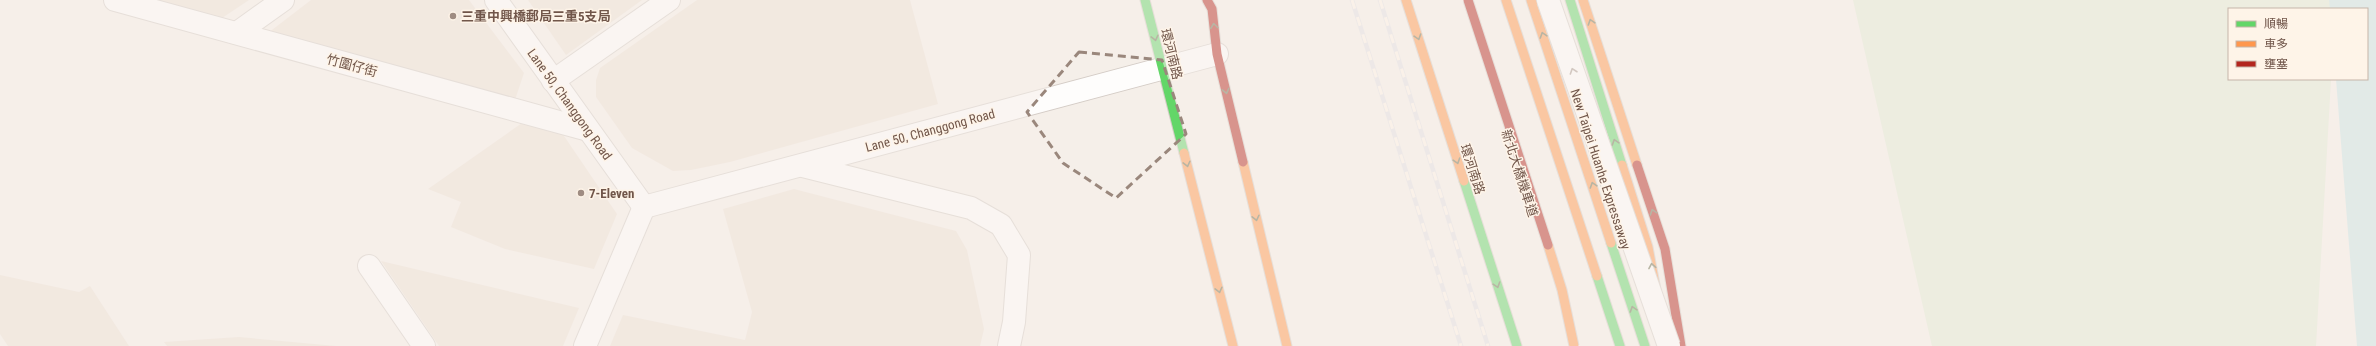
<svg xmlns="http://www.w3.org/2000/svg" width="2376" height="346" viewBox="0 0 2376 346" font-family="'Roboto Condensed','Noto Sans TC',sans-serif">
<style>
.residential{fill:#eee2d6}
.green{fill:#e2ebd4}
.water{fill:#cae4e5}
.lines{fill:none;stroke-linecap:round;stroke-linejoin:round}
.street-casing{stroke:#d4ccc6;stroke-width:24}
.fast-casing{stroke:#d4ccc5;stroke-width:11}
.slow-casing{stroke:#d4ccc5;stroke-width:11}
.jam-casing{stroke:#d4ccc5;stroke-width:11}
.street{stroke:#fefdfc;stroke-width:22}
.fast{stroke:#63d668;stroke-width:9}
.slow{stroke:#ff974d;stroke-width:9}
.jam{stroke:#b3261e;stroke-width:9}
.rail-casing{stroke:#e3e1e4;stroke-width:4.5}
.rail{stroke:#fef4e8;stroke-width:3;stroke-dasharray:9;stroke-linecap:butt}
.street-bridge-casing{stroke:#d4ccc6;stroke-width:24;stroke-linecap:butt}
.slow-bridge-casing{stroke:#d4cbc5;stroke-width:11;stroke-linecap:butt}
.jam-bridge-casing{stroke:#d4cbc5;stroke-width:11;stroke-linecap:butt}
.street-bridge{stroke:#fefdfc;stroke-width:22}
.slow-bridge{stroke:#ff974d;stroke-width:9}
.jam-bridge{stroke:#b3261e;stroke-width:9}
.oneway{stroke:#6e7050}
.oneway2{stroke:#a99991}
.marked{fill:none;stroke:#9a877c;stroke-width:3;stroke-dasharray:8 5;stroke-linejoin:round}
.poi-dot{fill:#9f8c82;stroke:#fef4e8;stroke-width:1.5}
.labels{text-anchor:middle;stroke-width:3;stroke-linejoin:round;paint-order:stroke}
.poi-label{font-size:13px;font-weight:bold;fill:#71564a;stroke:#fef4e8;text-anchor:start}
.street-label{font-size:13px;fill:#71564a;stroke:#fef4e8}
</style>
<rect width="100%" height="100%" fill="#f5efe9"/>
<!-- residential -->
<g class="residential">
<polygon points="155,0 249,0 222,18"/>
<polygon points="311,0 469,0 524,73 515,100 268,33"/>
<polygon points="528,0 642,0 566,55"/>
<polygon points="697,0 910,0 938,104 730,162 691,170 673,171 632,148 596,97 596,80 600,68"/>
<polygon points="522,123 562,133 617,214 594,269 505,249 451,227 461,202 428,189"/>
<polygon points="794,189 956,231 967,250 984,329 980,346 610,346 623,315 745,340 752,312 723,209"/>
<polygon points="381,261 579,308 563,346 439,346"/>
<polygon points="0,275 79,292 90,286 129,346 8,346 0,334"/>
<polygon points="239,337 336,346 167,346 164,342"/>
</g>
<!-- green -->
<polygon class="green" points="1853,0 2336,0 2335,9 2229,9 2229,79 2331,79 2316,346 1932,346"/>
<!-- water -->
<polygon class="water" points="2329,0 2376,0 2376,346 2357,346 2336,79 2367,79 2367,9 2330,9"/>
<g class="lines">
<defs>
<g id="street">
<polyline points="115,0 588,130"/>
<polyline points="496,0 644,207"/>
<polyline points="237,33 283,0"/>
<polyline points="553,81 669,0"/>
<polyline points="803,166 971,208 1001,225 1019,255 1014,322 1009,346"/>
<polyline points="644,207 1217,54"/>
<polyline points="369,266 424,346"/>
<polyline points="585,346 644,207"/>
</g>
<g id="fast">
<polyline points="1145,0 1184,153"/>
<polyline points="1570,0 1622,165"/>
<polyline points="1464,181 1517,346"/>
<polyline points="1611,243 1645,346"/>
<polyline points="1597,276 1620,346"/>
</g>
<g id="slow">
<polyline points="1406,0 1464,181"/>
<polyline points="1506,0 1597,276"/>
<polyline points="1531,0 1611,243"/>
<polyline points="1583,0 1637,165"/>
<polyline points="1184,153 1233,346"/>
<polyline points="1243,162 1287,346"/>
<polyline points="1622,165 1648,247 1656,290"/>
</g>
<g id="jam">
<polyline points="1207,0 1212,9 1217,54 1243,162"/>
<polyline points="1637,165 1665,249 1681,346"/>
</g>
</defs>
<!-- street casing -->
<use href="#street" class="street-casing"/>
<!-- fast casing -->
<use href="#fast" class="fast-casing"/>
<!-- slow casing -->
<use href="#slow" class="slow-casing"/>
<!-- jam casing -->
<use href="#jam" class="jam-casing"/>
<!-- street -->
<use href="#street" class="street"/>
<!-- fast -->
<use href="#fast" class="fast"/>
<!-- slow -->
<use href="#slow" class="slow"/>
<!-- jam -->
<use href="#jam" class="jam"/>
<defs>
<g id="rail">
<polyline points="1352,0 1461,346"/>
<polyline points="1380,0 1488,346"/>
</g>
</defs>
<!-- rail casing -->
<use href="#rail" class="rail-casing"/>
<!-- rail -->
<use href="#rail" class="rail"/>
<defs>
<polyline id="street-bridge" points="1548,0 1669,346"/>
<polyline id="slow-bridge" points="1548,245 1562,290 1574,346"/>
<polyline id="jam-bridge" points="1468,0 1548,245"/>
</defs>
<!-- street-bridge casing -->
<use href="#street-bridge" class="street-bridge-casing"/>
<!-- slow-bridge casing -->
<use href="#slow-bridge" class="slow-bridge-casing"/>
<!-- jam-bridge casing -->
<use href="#jam-bridge" class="jam-bridge-casing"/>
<!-- street-bridge -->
<use href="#street-bridge" class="street-bridge"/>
<!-- slow-bridge -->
<use href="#slow-bridge" class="slow-bridge"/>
<!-- jam-bridge -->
<use href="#jam-bridge" class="jam-bridge"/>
</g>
<!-- one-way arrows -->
<defs><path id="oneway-chevron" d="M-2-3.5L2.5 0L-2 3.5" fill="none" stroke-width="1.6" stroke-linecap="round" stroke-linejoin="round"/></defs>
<g class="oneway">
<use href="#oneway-chevron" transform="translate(1591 22) rotate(-108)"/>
<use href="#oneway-chevron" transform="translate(1214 26) rotate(-97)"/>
<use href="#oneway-chevron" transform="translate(1543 35) rotate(-108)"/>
<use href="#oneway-chevron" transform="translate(1418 37) rotate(72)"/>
<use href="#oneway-chevron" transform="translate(1155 38) rotate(76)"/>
<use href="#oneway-chevron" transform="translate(1226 91) rotate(77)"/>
<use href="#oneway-chevron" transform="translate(1615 142) rotate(-108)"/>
<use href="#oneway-chevron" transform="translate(1457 161) rotate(72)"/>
<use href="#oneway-chevron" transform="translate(1187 164) rotate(76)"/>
<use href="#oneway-chevron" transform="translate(1593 185) rotate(-108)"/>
<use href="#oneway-chevron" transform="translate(1653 212) rotate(-108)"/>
<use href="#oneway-chevron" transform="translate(1256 218) rotate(77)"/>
<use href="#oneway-chevron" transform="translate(1652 266) rotate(-100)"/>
<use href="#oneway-chevron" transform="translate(1497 285) rotate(72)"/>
<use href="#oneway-chevron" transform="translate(1219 290) rotate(76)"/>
<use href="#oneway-chevron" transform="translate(1633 309) rotate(-108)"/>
</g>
<use class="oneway2" href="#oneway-chevron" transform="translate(1573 71) rotate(-109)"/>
<!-- marked area -->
<path d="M0 0H2376V346H0ZM1079,52l83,8 24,74 -70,64 -53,-35 -36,-51z" fill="#f5efe9" fill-opacity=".55" fill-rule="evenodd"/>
<path class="marked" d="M1079,52l83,8 24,74 -70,64 -53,-35 -36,-51z"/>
<!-- markers -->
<g class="poi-dot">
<circle cx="453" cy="16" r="4"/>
<circle cx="581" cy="193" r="4"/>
</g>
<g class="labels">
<!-- poi labels -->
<g class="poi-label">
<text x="461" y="21">三重中興橋郵局三重5支局</text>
<text x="589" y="198">7-Eleven</text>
</g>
<!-- street labels -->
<g class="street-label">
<text transform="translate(1172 54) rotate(76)" y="5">環河南路</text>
<text transform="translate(352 65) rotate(15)" y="5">竹圍仔街</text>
<text transform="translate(570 104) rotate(54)" y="5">Lane 50, Changgong Road</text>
<text transform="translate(930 130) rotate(-15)" y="5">Lane 50, Changgong Road</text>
<text transform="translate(1473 169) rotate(72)" y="5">環河南路</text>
<text transform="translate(1601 169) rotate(72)" y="5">New Taipei Huanhe Expressaway</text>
<text transform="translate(1520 173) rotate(72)" y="5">新北大橋機車道</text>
</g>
</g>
<!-- legend -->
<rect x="2228" y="8" width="140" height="72" fill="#fef4e8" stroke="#c6b5a9"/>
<rect x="2236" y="21" width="20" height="6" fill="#63d668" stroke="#c6b5a9"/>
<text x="2264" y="28" font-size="12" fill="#71564a">順暢</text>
<rect x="2236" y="41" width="20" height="6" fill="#ff974d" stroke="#c6b5a9"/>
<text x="2264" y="48" font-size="12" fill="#71564a">車多</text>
<rect x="2236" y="61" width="20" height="6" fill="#b3261e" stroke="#c6b5a9"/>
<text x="2264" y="68" font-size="12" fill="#71564a">壅塞</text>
</svg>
